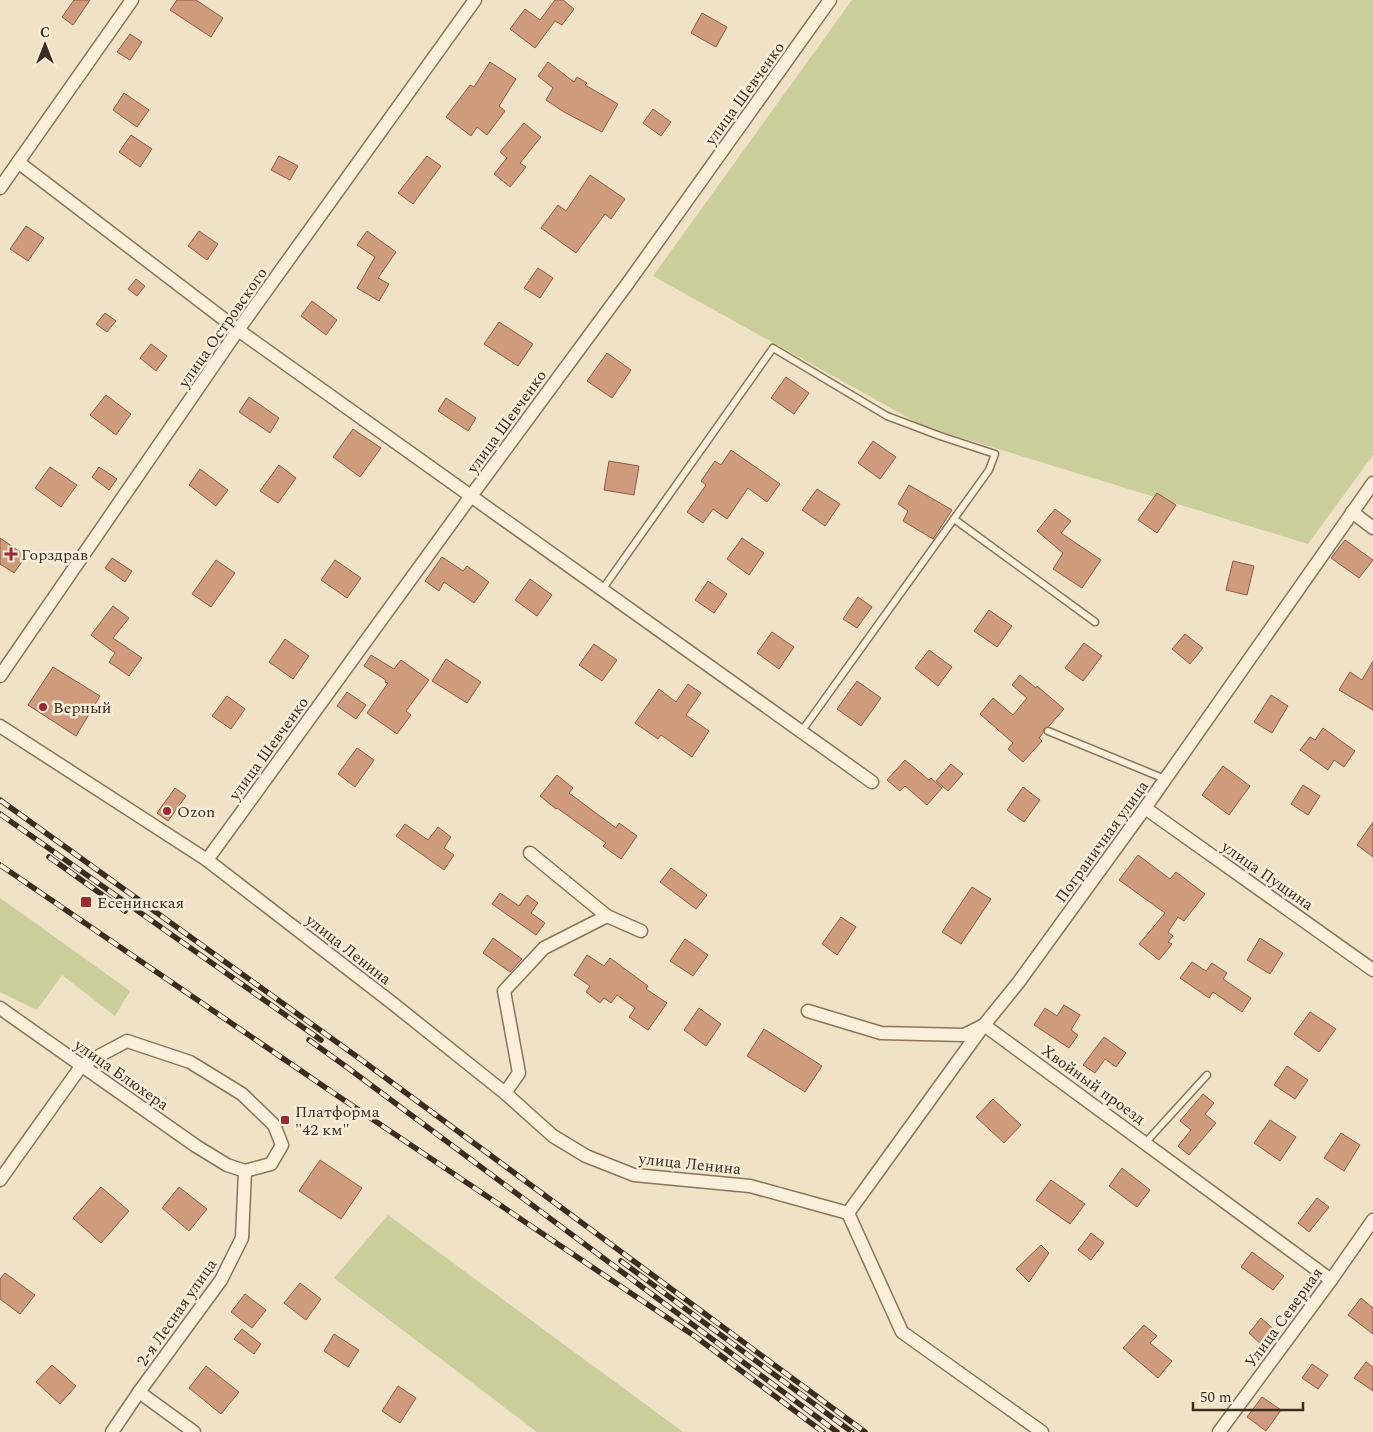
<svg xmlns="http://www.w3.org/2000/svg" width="1373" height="1432" viewBox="0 0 1373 1432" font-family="Spectral,serif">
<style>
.green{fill:#c9ce9a}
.building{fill:#ce9b7d;stroke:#8b5c41}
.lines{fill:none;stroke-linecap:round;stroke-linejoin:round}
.lane-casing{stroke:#8b735c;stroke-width:9}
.street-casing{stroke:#8b735c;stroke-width:15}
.lane{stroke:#f9efdb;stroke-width:6}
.street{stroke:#f9efdb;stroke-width:12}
.rail-casing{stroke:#3b2c20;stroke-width:5.5}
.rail{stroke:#f6ecd7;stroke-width:4;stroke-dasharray:11;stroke-linecap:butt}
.poi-dot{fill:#9b2b30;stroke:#f6ecd7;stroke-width:2}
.labels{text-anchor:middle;stroke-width:5;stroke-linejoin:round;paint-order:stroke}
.street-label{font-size:16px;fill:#3b2c20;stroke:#f6ecd7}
.poi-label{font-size:16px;fill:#3b2c20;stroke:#f6ecd7;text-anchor:start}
</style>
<rect width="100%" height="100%" fill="#efe2c7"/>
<!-- green -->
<g class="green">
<polygon points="852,0 1373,0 1373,455 1308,544 923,426 653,276"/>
<polygon points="0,898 130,991 115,1016 62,975 37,1010 0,992"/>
<polygon points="388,1215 683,1432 537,1432 334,1278"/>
</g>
<!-- building -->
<g class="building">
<polygon points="74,0 90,0 73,25 62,17"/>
<polygon points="177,0 196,0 223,18 211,37 170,10"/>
<polygon points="555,0 563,0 574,9 562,25 555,21 535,48 510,29 525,9 540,20"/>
<polygon points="702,13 727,27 716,47 691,33"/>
<polygon points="130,34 142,42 130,60 117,52"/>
<polygon points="490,62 516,79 499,106 505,111 487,135 477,127 471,136 446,117 470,85 474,87"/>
<polygon points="548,62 574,82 577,77 587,83 585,85 618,104 602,132 564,112 546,100 553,88 538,76"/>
<polygon points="124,93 149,110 137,127 113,110"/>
<polygon points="653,109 671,122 661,136 643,123"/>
<polygon points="524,123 541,137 520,163 526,167 510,187 494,174 507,158 500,152"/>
<polygon points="131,135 152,149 140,167 119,152"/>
<polygon points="279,156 298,166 290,180 271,170"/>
<polygon points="427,156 441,166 413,204 398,193"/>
<polygon points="590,175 625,199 611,219 605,214 576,253 541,228 558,205 566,211"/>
<polygon points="26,226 44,238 28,261 10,249"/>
<polygon points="199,231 218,244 207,260 188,246"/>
<polygon points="367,231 396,252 378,278 389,284 379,301 357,288 375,257 357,245"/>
<polygon points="538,268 553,278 540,298 524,288"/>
<polygon points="136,279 145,286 137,296 128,289"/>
<polygon points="312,301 337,320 326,335 301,316"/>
<polygon points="105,313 116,321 107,332 96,324"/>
<polygon points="499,322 533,344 518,366 484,344"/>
<polygon points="151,344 167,356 156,371 140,358"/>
<polygon points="607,353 631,370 612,398 587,381"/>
<polygon points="786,377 809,393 794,414 771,398"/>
<polygon points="106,395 131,414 116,435 90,415"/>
<polygon points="249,397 279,418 270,433 239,412"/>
<polygon points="446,398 476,418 468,431 438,411"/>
<polygon points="353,429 381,448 360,477 333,457"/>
<polygon points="873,441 896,457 880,479 858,463"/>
<polygon points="731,450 780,484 767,502 748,488 727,519 713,509 703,523 687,512 706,485 701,481 715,461 721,465"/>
<polygon points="609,461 639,466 634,495 604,490"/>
<polygon points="279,465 296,478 278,503 260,491"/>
<polygon points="50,467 77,485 61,507 35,488"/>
<polygon points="99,467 117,479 109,490 92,477"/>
<polygon points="200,469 228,490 216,506 189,485"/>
<polygon points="909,485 952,510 933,539 903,521 908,511 898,504"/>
<polygon points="817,489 840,504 825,526 802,510"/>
<polygon points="1157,493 1176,505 1157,533 1138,520"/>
<polygon points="1055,509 1071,521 1061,533 1101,560 1082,588 1053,569 1063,553 1037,531"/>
<polygon points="0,538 26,556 14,573 0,564"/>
<polygon points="742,538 764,553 749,575 727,559"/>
<polygon points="1345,540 1373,560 1359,578 1331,558"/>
<polygon points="442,557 463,571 467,566 489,582 474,603 444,582 439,591 425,581"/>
<polygon points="112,558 132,571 125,582 105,568"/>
<polygon points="216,560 235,573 211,607 192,594"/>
<polygon points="335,560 361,578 347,598 321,580"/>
<polygon points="1233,561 1254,566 1247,595 1226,590"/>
<polygon points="530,579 552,595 537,616 515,600"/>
<polygon points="708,581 727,594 714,613 695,600"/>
<polygon points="858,597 872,607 857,628 843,619"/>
<polygon points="113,606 129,618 113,638 142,658 129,676 109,662 115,653 91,635"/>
<polygon points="989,610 1012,626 997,647 974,631"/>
<polygon points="772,632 794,647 779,669 757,653"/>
<polygon points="1185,634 1203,648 1190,664 1172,649"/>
<polygon points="285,639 309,656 293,679 269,662"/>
<polygon points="1084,643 1102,656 1083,681 1065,668"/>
<polygon points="594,644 617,660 602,681 579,665"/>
<polygon points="929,650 952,667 938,686 915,668"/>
<polygon points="371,655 394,669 401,660 429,680 406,711 411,715 397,734 367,713 388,683 385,682 386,680 364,666"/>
<polygon points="446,659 481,682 467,703 432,681"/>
<polygon points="1373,661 1373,710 1339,690 1350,672 1362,680"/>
<polygon points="53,667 100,696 76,736 28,705"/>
<polygon points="1020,675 1036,688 1037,686 1064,709 1049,726 1044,729 1043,733 1039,738 1042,741 1023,762 1008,749 1013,743 980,714 993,698 1013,715 1027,698 1012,685"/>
<polygon points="857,681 881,698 861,726 837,709"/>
<polygon points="688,684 701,693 686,715 709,731 692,757 661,735 658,739 635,723 659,689 676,702"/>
<polygon points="347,692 366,705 356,719 337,706"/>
<polygon points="1271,695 1288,706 1272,733 1254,722"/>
<polygon points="227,696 245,709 231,729 212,716"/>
<polygon points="1323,728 1355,751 1344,767 1334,760 1328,770 1300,750 1310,737 1315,740"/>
<polygon points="357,748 374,760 355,787 338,774"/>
<polygon points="905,760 929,780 931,778 942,788 927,805 905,786 900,791 887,780"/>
<polygon points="951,764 963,774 948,791 936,781"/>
<polygon points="1223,766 1250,786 1229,815 1202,795"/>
<polygon points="557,775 573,788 569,793 616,828 619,823 637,836 621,859 603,846 606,843 557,808 556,809 540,796"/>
<polygon points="1303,785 1320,796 1308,815 1291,804"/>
<polygon points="1023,787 1040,800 1024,822 1007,810"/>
<polygon points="175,788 186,796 168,821 157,813"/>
<polygon points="1373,822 1373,857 1357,845"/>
<polygon points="405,824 428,840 438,827 451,837 444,848 454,855 444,870 396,836"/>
<polygon points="1138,855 1170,879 1176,872 1205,894 1184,921 1178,917 1168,932 1173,936 1168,942 1172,944 1159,960 1139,944 1165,913 1119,880"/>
<polygon points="671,868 707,895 696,909 660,882"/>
<polygon points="972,887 991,899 961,944 942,932"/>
<polygon points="500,893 519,906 527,895 538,903 531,913 545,923 536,935 492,904"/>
<polygon points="841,917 856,927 837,955 822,944"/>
<polygon points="493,938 522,959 510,972 483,953"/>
<polygon points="1260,938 1283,953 1270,974 1247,960"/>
<polygon points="685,939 708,955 693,976 670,961"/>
<polygon points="587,955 604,966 610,958 648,986 646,989 667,1003 648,1030 629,1017 635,1008 617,995 611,1003 604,998 600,1003 586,992 590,986 574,975"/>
<polygon points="1192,962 1206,971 1212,963 1227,973 1223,979 1251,998 1242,1012 1213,992 1209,998 1180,978"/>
<polygon points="1064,1005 1080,1015 1071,1030 1078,1035 1069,1048 1034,1025 1045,1008 1057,1016"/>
<polygon points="699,1008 721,1024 706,1046 684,1030"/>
<polygon points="1310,1012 1336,1029 1319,1052 1294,1034"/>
<polygon points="764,1029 822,1066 805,1092 747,1056"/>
<polygon points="1104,1037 1126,1053 1116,1067 1105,1059 1095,1073 1083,1065"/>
<polygon points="1287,1066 1308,1080 1295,1099 1274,1085"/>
<polygon points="1203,1094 1214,1103 1205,1114 1216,1123 1189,1155 1178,1146 1191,1130 1180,1121"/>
<polygon points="993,1099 1021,1125 1004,1143 976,1117"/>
<polygon points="1270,1120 1296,1137 1280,1161 1254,1143"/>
<polygon points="1341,1133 1360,1145 1344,1171 1324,1158"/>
<polygon points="320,1160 362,1188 341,1219 299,1191"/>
<polygon points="1122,1168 1150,1190 1137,1207 1109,1186"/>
<polygon points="1051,1180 1085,1204 1070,1224 1036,1200"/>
<polygon points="101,1187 129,1211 101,1243 73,1218"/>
<polygon points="179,1187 207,1209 189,1231 162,1208"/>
<polygon points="1317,1198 1329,1207 1309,1232 1298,1223"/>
<polygon points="1091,1233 1104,1243 1091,1260 1078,1250"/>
<polygon points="1041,1245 1049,1253 1029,1282 1016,1269"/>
<polygon points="1252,1252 1284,1276 1273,1290 1241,1267"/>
<polygon points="5,1273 35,1295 20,1314 0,1299 0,1279"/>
<polygon points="300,1283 321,1299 306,1320 284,1303"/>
<polygon points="245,1294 266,1310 252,1328 231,1312"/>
<polygon points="1361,1298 1373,1308 1373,1334 1348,1315"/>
<polygon points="1261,1318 1277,1332 1264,1347 1249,1333"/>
<polygon points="1144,1325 1157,1336 1150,1343 1172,1361 1158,1378 1123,1348"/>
<polygon points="242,1329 261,1344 254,1354 234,1339"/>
<polygon points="334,1334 359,1350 348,1367 324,1351"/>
<polygon points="1366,1362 1373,1367 1373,1391 1354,1378"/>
<polygon points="1312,1364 1328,1375 1318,1389 1302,1378"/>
<polygon points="52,1365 76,1386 60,1404 36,1382"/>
<polygon points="206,1366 239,1392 221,1414 189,1388"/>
<polygon points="398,1386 416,1398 400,1423 382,1411"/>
<polygon points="1262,1397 1281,1410 1266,1431 1247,1417"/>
</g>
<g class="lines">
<defs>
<g id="lane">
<polyline points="954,519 1095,622"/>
<polyline points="604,587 773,348 887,416 940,436 995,454 989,470 801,732"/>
<polyline points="1048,731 1165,779"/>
<polyline points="1146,1142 1207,1075"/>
</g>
<g id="street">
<polyline points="18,162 238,330 872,782"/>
<polyline points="0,188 132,0"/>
<polyline points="1352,512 1373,528"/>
<polyline points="0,676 238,330 475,0"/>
<polyline points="0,726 207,860 391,1002 505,1093 553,1136 586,1156 634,1175 750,1186 848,1213"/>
<polyline points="1145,808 1373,970"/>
<polyline points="530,853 607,916 641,931"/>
<polyline points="207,860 471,496 628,283 830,0"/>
<polyline points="0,1008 196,1146 227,1165 245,1171 271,1164 282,1145 274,1125 242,1094 190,1062 127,1041 82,1065 0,1180"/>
<polyline points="808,1011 881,1033 964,1035 984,1025 1331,1280"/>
<polyline points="505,1093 519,1073 504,991 544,948 607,916"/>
<polyline points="848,1213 984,1025 1018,983 1145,808 1373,483"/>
<polyline points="848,1213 902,1332 1042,1432"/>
<polyline points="139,1392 194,1432"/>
<polyline points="112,1432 139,1392 221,1280 242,1238 245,1171"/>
<polyline points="1219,1432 1331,1280 1373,1220"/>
</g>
</defs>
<!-- lane casing -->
<use href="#lane" class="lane-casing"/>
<!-- street casing -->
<use href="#street" class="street-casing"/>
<!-- lane -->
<use href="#lane" class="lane"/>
<!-- street -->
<use href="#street" class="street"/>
<defs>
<g id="rail">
<polyline points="0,800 356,1056 865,1432"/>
<polyline points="0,814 321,1040"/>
<polyline points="49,857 125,911"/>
<polyline points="0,865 332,1092 696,1337 823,1432"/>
<polyline points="309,1040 348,1068 837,1432"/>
<polyline points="621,1261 852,1432"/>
</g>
</defs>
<!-- rail casing -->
<use href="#rail" class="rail-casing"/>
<!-- rail -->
<use href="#rail" class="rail"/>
</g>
<!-- markers -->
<g class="poi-dot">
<path d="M8.5 546.5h5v5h5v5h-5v5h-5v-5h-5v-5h5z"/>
<circle cx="43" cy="707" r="5"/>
<circle cx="167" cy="811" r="5"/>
<rect x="80" y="896" width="12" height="12" rx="2.5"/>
<rect x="280" y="1115" width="10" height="10" rx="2.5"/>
</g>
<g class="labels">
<!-- street labels -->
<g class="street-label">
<text transform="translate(744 93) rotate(-54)" y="6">улица Шевченко</text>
<text transform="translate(222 327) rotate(-55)" y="6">улица Островского</text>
<text transform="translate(506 421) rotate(-54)" y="6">улица Шевченко</text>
<text transform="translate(268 748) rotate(-54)" y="6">улица Шевченко</text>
<text transform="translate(1101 841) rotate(-54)" y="6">Пограничная улица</text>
<text transform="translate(1268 875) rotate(35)" y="6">улица Пущина</text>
<text transform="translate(349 949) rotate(38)" y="6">улица Ленина</text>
<text transform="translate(122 1074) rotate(35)" y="6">улица Блюхера</text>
<text transform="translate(1094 1084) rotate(36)" y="6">Хвойный проезд</text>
<text transform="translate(690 1163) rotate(6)" y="6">улица Ленина</text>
<text transform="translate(176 1312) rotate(-55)" y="6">2-я Лесная улица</text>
<text transform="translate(1283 1317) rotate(-54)" y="6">Улица Северная</text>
</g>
<!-- poi labels -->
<g class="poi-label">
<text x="21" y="560">Горздрав</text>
<text x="53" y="713">Верный</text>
<text x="177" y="817">Ozon</text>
<text x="97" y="908">Есенинская</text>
<text x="295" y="1117">Платформа<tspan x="295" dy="18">"42 км"</tspan></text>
</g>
</g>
<!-- north arrow -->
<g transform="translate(45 45)" stroke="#f6ecd7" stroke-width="4" paint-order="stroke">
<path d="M0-4L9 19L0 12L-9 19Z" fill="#3b2c20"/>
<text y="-8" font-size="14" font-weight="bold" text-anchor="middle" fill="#3b2c20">С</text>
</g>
<!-- scale -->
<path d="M1193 1402v8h110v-8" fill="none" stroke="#3b2c20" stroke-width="2.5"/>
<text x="1200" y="1402" font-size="15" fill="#3b2c20" stroke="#f6ecd7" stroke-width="4" paint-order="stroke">50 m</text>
</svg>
